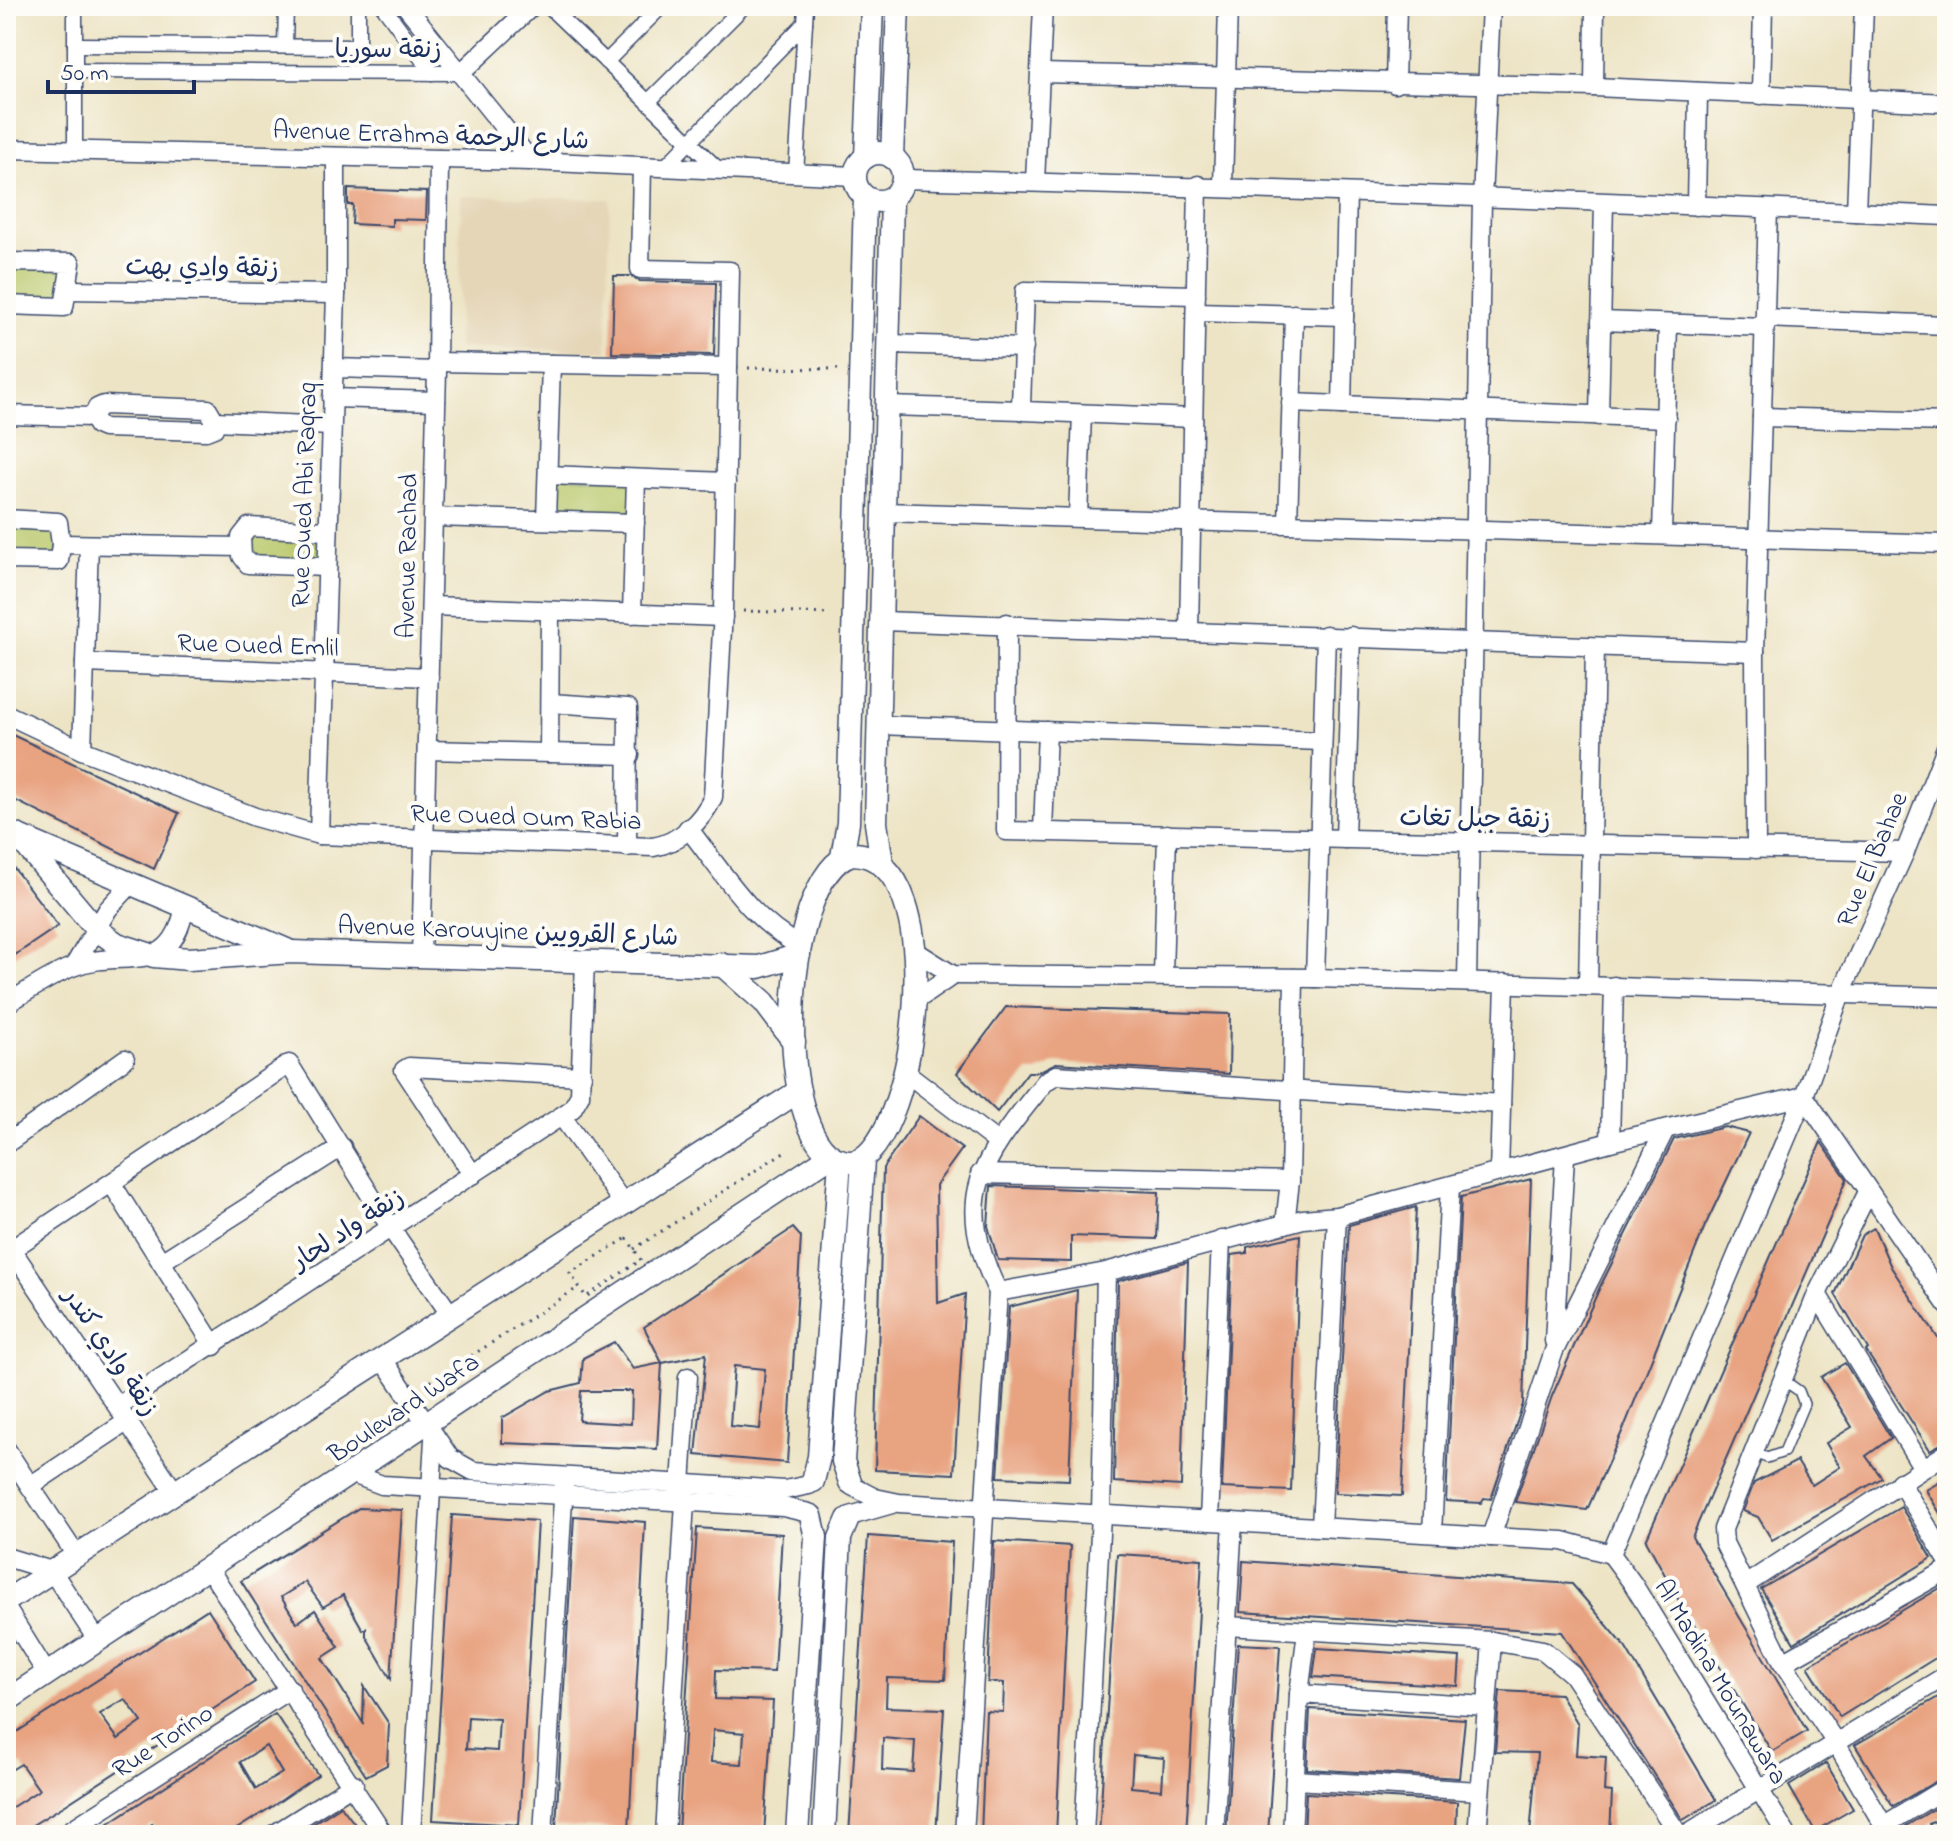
<svg xmlns="http://www.w3.org/2000/svg" width="1953" height="1841" viewBox="0 0 1953 1841" font-family="'Indie Flower','Playpen Sans Arabic',sans-serif">
<style>
.built{fill:#e5d6b8}
.green{fill:#b9c86b;stroke:#6a7c64;stroke-width:2}
.building{fill:#e8a381;fill-rule:evenodd}
.lines{fill:none;stroke-linecap:round;stroke-linejoin:round}
.service-casing{stroke:#3a4a6d;stroke-width:12}
.pedestrian-casing{stroke:#3a4a6d;stroke-width:17}
.minor-casing{stroke:#3a4a6d;stroke-width:21}
.tertiary-casing{stroke:#3a4a6d;stroke-width:25}
.path{stroke:#3a4a6d;stroke-width:3;stroke-dasharray:2 6;stroke-linecap:butt}
.service{stroke:#fff;stroke-width:9}
.pedestrian{stroke:#fff;stroke-width:14}
.minor{stroke:#fff;stroke-width:18}
.tertiary{stroke:#fff;stroke-width:22}
.labels{text-anchor:middle;stroke-width:8;stroke-linejoin:round;paint-order:stroke}
.street-label{font-size:26px;fill:#1b2f5e;stroke:#fdfcf7}
</style>
<rect width="100%" height="100%" fill="#fdfcf7"/>
<filter id="ink" filterUnits="userSpaceOnUse"><feTurbulence type="fractalNoise" baseFrequency=".0125" numOctaves="2"/><feDisplacementMap in="SourceGraphic" scale="16" xChannelSelector="R" yChannelSelector="G"/><feConvolveMatrix kernelMatrix="1 2 1 2 8 2 1 2 1" color-interpolation-filters="sRGB"/></filter>
<filter id="wash" filterUnits="userSpaceOnUse"><feTurbulence type="fractalNoise" baseFrequency=".006" numOctaves="4" result="noise"/><feDisplacementMap in="SourceGraphic" scale="32" xChannelSelector="R" yChannelSelector="G"/><feGaussianBlur stdDeviation="1.8" result="paint"/><feColorMatrix in="noise" values="0 0 0 0 0 0 0 0 0 0 0 0 0 0 0 0 0 1.4 0 .05"/><feComposite in="paint" operator="in"/></filter>
<g filter="url(#wash)">
<rect width="100%" height="100%" fill="#ede4c5"/>
<!-- built -->
<polygon class="built" points="461,196 610,199 607,351 458,348"/>
<!-- green -->
<g class="green">
<polygon points="6,264 70,265 60,305 6,301"/>
<polygon points="548,475 636,479 635,523 546,520"/>
<polygon points="6,521 61,529 60,558 6,559"/>
<polygon points="327,531 326,567 248,564 242,532"/>
</g>
<g id="blocks">
<!-- building -->
<g class="building">
<polygon points="348,189 427,192 426,220 392,219 392,226 352,224 353,205 348,205"/>
<polygon points="614,276 631,276 640,281 716,283 714,355 612,353"/>
<polygon points="6,732 179,813 154,869 6,796"/>
<polygon points="6,858 58,926 6,961"/>
<polygon points="1006,1007 1230,1014 1229,1074 1056,1063 1038,1072 1028,1072 997,1112 957,1073"/>
<polygon points="919,1116 962,1149 936,1185 938,1303 965,1294 954,1474 875,1470 883,1168"/>
<polygon points="1725,1127 1749,1133 1705,1226 1625,1425 1587,1510 1515,1502 1552,1396 1600,1287 1674,1139"/>
<polygon points="1821,1142 1847,1179 1692,1537 1807,1731 1772,1752 1678,1599 1646,1540"/>
<polygon points="1531,1179 1523,1404 1491,1499 1484,1498 1481,1503 1446,1501 1461,1197"/>
<polygon points="991,1186 1159,1192 1157,1239 1071,1236 1071,1262 998,1260 988,1226"/>
<polygon points="1416,1207 1402,1496 1335,1493 1349,1225"/>
<path d="M793,1228l8,9 -14,226 -91,-8 10,-101 -44,9 -18,-36zM734,1366l31,3 -5,60 -30,-3z"/>
<polygon points="1874,1228 1891,1267 1947,1352 1947,1441 1930,1450 1866,1351 1868,1349 1835,1294 1862,1235"/>
<polygon points="1300,1235 1291,1491 1222,1488 1232,1255 1247,1253 1247,1247"/>
<polygon points="1188,1262 1181,1486 1114,1482 1118,1281"/>
<polygon points="1077,1290 1069,1480 998,1477 1009,1307"/>
<path d="M614,1342l19,27 29,-6 -5,86 -155,-6v-25l47,-27 32,-8 2,-25zM581,1391h51l-1,33 -52,-3z"/>
<polygon points="1845,1363 1891,1438 1866,1456 1882,1478 1772,1540 1758,1517 1743,1511 1754,1483 1797,1461 1812,1485 1840,1467 1826,1443 1852,1427 1821,1377"/>
<polygon points="1947,1478 1947,1525 1926,1490"/>
<polygon points="1901,1507 1932,1558 1794,1643 1761,1589"/>
<polygon points="359,1508 402,1510 391,1679 366,1636 366,1628 363,1630 343,1595 323,1607 305,1582 281,1597 297,1623 315,1610 339,1647 322,1658 363,1723 364,1686 389,1724 387,1765 366,1776 241,1581"/>
<path d="M452,1515l85,6 -18,304 -86,-5zM468,1717l31,2 -2,32 -31,-2z"/>
<polygon points="574,1516 645,1522 629,1830 556,1826"/>
<path d="M697,1528l85,6 -8,138 -58,-2 -1,29 58,2 -9,134 -86,-2zM713,1730l31,3 -2,31 -31,-2z"/>
<path d="M868,1536l84,6 -7,138 -58,-2 -1,29 58,2 -8,126h-87zM883,1738l32,3 -2,31 -31,-2z"/>
<polygon points="994,1541 1070,1546 1056,1835 981,1835 986,1711 1003,1712 1004,1683 988,1682"/>
<path d="M1117,1554l85,5 -16,276h-87zM1133,1755l31,3 -2,32 -31,-3z"/>
<polygon points="1243,1561 1572,1584 1624,1645 1716,1800 1683,1820 1562,1632 1240,1612"/>
<polygon points="1947,1584 1947,1651 1840,1717 1808,1666"/>
<path d="M208,1609l47,73 -188,122 -51,31h-10v-24l33,-21 -18,-26 -15,9v-34zM125,1699l17,23 -24,17 -18,-25z"/>
<polygon points="1238,1644 1280,1646 1268,1835 1226,1835"/>
<polygon points="1317,1648 1460,1657 1458,1686 1313,1677"/>
<polygon points="1500,1691 1560,1694 1578,1724 1576,1755 1606,1757 1604,1791 1612,1792 1610,1835 1530,1835 1537,1753 1495,1752"/>
<polygon points="1947,1692 1947,1775 1893,1806 1855,1745"/>
<polygon points="1310,1709 1465,1719 1459,1778 1307,1769"/>
<path d="M275,1714l43,61 -48,33 -43,27h-68l-7,-11 -14,11h-47zM266,1746l16,27 -26,16 -16,-27z"/>
<polygon points="1826,1763 1853,1809 1815,1831 1789,1786"/>
<polygon points="1306,1793 1457,1802 1456,1835 1304,1835"/>
<polygon points="1947,1801 1947,1815 1929,1824 1936,1835 1911,1835 1906,1826"/>
<polygon points="341,1806 363,1835 296,1835"/>
</g>
</g>
</g>
<g filter="url(#ink)">
<use href="#blocks" fill-opacity="0" stroke="#3a4a6d" stroke-width="2"/>
<g class="lines">
<defs>
<polyline id="service" points="1753,1452 1767,1458 1784,1452 1804,1404 1799,1391 1782,1379"/>
<g id="pedestrian">
<polyline points="75,6 75,151"/>
<polyline points="383,6 432,73"/>
<polyline points="548,6 719,170"/>
<polyline points="75,45 358,47 358,6"/>
<polyline points="285,46 286,6"/>
<polyline points="606,62 662,6"/>
<polyline points="75,71 461,73"/>
<polyline points="648,102 744,6"/>
<polyline points="665,167 805,23"/>
<polyline points="796,174 806,6"/>
</g>
<g id="minor">
<polyline points="406,6 531,161"/>
<polyline points="461,73 532,6"/>
<polyline points="1041,73 1594,87 1947,103"/>
<polyline points="1395,84 1397,6"/>
<polyline points="1594,87 1595,6"/>
<polyline points="1761,95 1763,6"/>
<polyline points="6,149 531,161 855,176"/>
<path d="M904,179c347,9 695,22 1043,37"/>
<polyline points="1035,182 1043,6"/>
<polyline points="1223,186 1228,6"/>
<polyline points="1696,206 1698,92"/>
<polyline points="1856,212 1864,6"/>
<polyline points="6,262 71,263 64,307 6,305"/>
<polyline points="67,290 336,294"/>
<polyline points="1196,312 1344,316"/>
<polyline points="1765,318 1947,325"/>
<polyline points="1601,321 1765,327"/>
<polyline points="888,344 1024,348"/>
<polyline points="437,362 728,367"/>
<polyline points="334,368 437,371"/>
<polyline points="332,398 436,401"/>
<polyline points="1291,403 1666,418"/>
<polyline points="1342,405 1347,193"/>
<polyline points="888,406 1022,410"/>
<polyline points="6,415 93,417 97,408 104,405 208,409 215,421 331,426"/>
<polyline points="1599,416 1604,203"/>
<polyline points="93,417 97,425 104,428 206,431 214,428 215,421"/>
<polyline points="1762,417 1947,422"/>
<polyline points="1193,418 1024,411 1021,406 1025,291 1196,295"/>
<polyline points="548,475 726,482"/>
<polyline points="884,512 1947,544"/>
<polyline points="434,517 635,523"/>
<polyline points="1078,517 1082,414"/>
<polyline points="6,519 58,522 61,544"/>
<polyline points="546,520 551,364"/>
<polyline points="1288,524 1294,314"/>
<polyline points="1662,533 1668,324"/>
<polyline points="6,560 59,561 61,544 241,547"/>
<polyline points="326,567 248,564 242,556 241,537 249,527 327,531"/>
<polyline points="431,606 723,617"/>
<polyline points="632,614 636,479"/>
<polyline points="882,621 1755,652"/>
<polyline points="1007,623 1006,831 1905,852"/>
<polyline points="1189,630 1198,185"/>
<polyline points="85,663 429,677"/>
<polyline points="550,703 628,708 627,847"/>
<path d="M6,714l76,36 173,67 64,18 334,12c26,-4 50,-27 60,-50l10,-186 7,-340 -90,-2 2,-103"/>
<polyline points="878,725 1322,741"/>
<polyline points="82,750 89,545"/>
<polyline points="427,750 630,755"/>
<polyline points="549,753 550,611"/>
<path d="M688,828c34,43 63,93 112,118"/>
<polyline points="1043,831 1047,731"/>
<polyline points="319,835 336,294 336,157"/>
<polyline points="1345,839 1351,636"/>
<polyline points="1756,849 1755,652 1768,209"/>
<polyline points="915,951 953,975 1315,978 1947,997"/>
<polyline points="421,956 437,371 439,159"/>
<polyline points="74,966 108,909 132,883"/>
<polyline points="1163,975 1167,834"/>
<polyline points="1315,978 1326,635"/>
<polyline points="1467,982 1482,200 1491,6"/>
<polyline points="1588,986 1595,648"/>
<polyline points="915,1001 953,975"/>
<path d="M6,1004c21,-12 43,-28 66,-37 51,-21 99,15 113,-61"/>
<polyline points="904,1071 997,1142"/>
<polyline points="563,1118 623,1203"/>
<polyline points="1610,1142 1614,986"/>
<polyline points="6,1144 125,1059"/>
<polyline points="1499,1172 1505,983"/>
<polyline points="980,1174 1290,1181"/>
<polyline points="473,1175 404,1070 409,1067 582,1076"/>
<polyline points="112,1184 214,1346"/>
<polyline points="1868,1192 1817,1294 1723,1529 1724,1543 1783,1663 1836,1743 1889,1835"/>
<polyline points="1285,1224 1290,1181 1294,978"/>
<polyline points="6,1241 174,1491"/>
<polyline points="6,1253 289,1064 392,1230 450,1314"/>
<polyline points="161,1262 342,1147"/>
<polyline points="998,1292 1106,1272 1303,1219 1337,1216 1610,1142 1804,1096 1947,1305"/>
<polyline points="1817,1294 1923,1468"/>
<polyline points="1554,1341 1565,1157"/>
<polyline points="382,1358 450,1458 473,1471 785,1490 809,1485"/>
<polyline points="118,1406 572,1109 580,1095 585,960"/>
<polyline points="6,1449 30,1486 128,1421"/>
<polyline points="353,1474 382,1485 783,1507 809,1513"/>
<polyline points="1900,1482 1947,1559"/>
<polyline points="30,1486 76,1555"/>
<polyline points="852,1486 875,1498 899,1503 1563,1541 1611,1554"/>
<polyline points="850,1516 892,1504"/>
<polyline points="1209,1521 1221,1240"/>
<polyline points="1321,1527 1337,1216"/>
<polyline points="1432,1533 1450,1186"/>
<polyline points="1491,1537 1554,1351 1665,1130"/>
<polyline points="1611,1554 1804,1096 1841,993 1905,852 1947,745"/>
<polyline points="1611,1554 1633,1584 1787,1835"/>
<polyline points="6,1557 52,1571 98,1641"/>
<polyline points="209,1569 384,1835"/>
<polyline points="1745,1585 1947,1453"/>
<polyline points="6,1608 47,1674"/>
<polyline points="1226,1626 1492,1641 1543,1650 1572,1674 1679,1835"/>
<polyline points="1783,1663 1947,1570"/>
<polyline points="1299,1694 1486,1706"/>
<polyline points="1295,1780 1480,1791"/>
<polyline points="1883,1826 1947,1787"/>
<polyline points="63,1835 290,1689"/>
<polyline points="273,1835 354,1784"/>
<polyline points="411,1835 434,1439"/>
<polyline points="543,1835 564,1482"/>
<polyline points="665,1835 685,1502 681,1484 688,1377"/>
<path d="M964,1835l34,-543c-48,-99 -14,-134 48,-211l10,-6 445,29"/>
<polyline points="1084,1835 1101,1515 1106,1272"/>
<polyline points="1214,1835 1233,1522"/>
<polyline points="1292,1835 1299,1694 1307,1631"/>
<polyline points="1477,1835 1492,1641"/>
<polyline points="1685,1835 1947,1675"/>
</g>
<g id="tertiary">
<circle cx="879" cy="177" r="24"/>
<polyline points="866,157 872,6"/>
<polyline points="892,157 898,6"/>
<polyline points="17,835 96,929 117,944 154,956 189,959 292,952 759,967 799,955"/>
<polyline points="21,837 287,950"/>
<path d="M852,854c105,0 62,310 -3,308 -80,-4 -70,-286 3,-308z"/>
<polyline points="842,857 848,823 865,197"/>
<polyline points="882,863 876,823 892,198"/>
<polyline points="721,964 764,1002 794,1042"/>
<polyline points="813,1481 819,1457 840,1160"/>
<polyline points="850,1482 843,1461 863,1160"/>
<polyline points="6,1601 799,1091"/>
<polyline points="6,1701 829,1157"/>
<polyline points="797,1835 816,1537 811,1516"/>
<polyline points="824,1835 840,1538 848,1519"/>
</g>
</defs>
<!-- service casing -->
<use href="#service" class="service-casing"/>
<!-- pedestrian casing -->
<use href="#pedestrian" class="pedestrian-casing"/>
<!-- minor casing -->
<use href="#minor" class="minor-casing"/>
<!-- tertiary casing -->
<use href="#tertiary" class="tertiary-casing"/>
<!-- path -->
<g class="path">
<polyline points="748,368 840,369"/>
<polyline points="743,611 831,614"/>
<polygon points="627,1238 641,1260 586,1297 570,1273"/>
<polyline points="634,1249 784,1152"/>
<polyline points="424,1386 579,1287"/>
</g>
<!-- service -->
<use href="#service" class="service"/>
<!-- pedestrian -->
<use href="#pedestrian" class="pedestrian"/>
<!-- minor -->
<use href="#minor" class="minor"/>
<!-- tertiary -->
<use href="#tertiary" class="tertiary"/>
</g>
</g>
<g class="labels">
<!-- street labels -->
<g class="street-label">
<text x="388" y="57">زنقة سوريا</text>
<text transform="translate(431 134) rotate(2)" y="9">Avenue Errahma شارع الرحمة</text>
<text transform="translate(202 266) rotate(1)" y="9">زنقة وادي بهت</text>
<text transform="translate(303 495) rotate(-88)" y="9">Rue Oued Abi Raqraq</text>
<text transform="translate(406 556) rotate(-89)" y="9">Avenue Rachad</text>
<text transform="translate(258 644) rotate(2)" y="9">Rue Oued Emlil</text>
<text transform="translate(526 816) rotate(2)" y="9">Rue Oued Oum Rabia</text>
<text transform="translate(1475 817) rotate(1)" y="9">زنقة جبل تغات</text>
<text transform="translate(1871 859) rotate(-67)" y="9">Rue El Bahae</text>
<text transform="translate(508 930) rotate(2)" y="9">Avenue Karouyine شارع القرويين</text>
<text transform="translate(347 1228) rotate(-33)" y="9">زنقة واد لحار</text>
<text transform="translate(112 1351) rotate(56)" y="9">زنقة وادي كندر</text>
<text transform="translate(403 1407) rotate(-34)" y="9">Boulevard Wafa</text>
<text transform="translate(1722 1681) rotate(59)" y="9">Al Madina Mounawara</text>
<text transform="translate(162 1740) rotate(-33)" y="9">Rue Torino</text>
</g>
</g>
<!-- margin -->
<rect width="1953" height="1841" fill="none" stroke="#fdfcf7" stroke-width="32"/>
<!-- scale -->
<path d="M48 80v12h146v-12" fill="none" stroke="#1b2f5e" stroke-width="4"/>
<text x="60" y="80" font-size="24" fill="#1b2f5e" stroke="#fdfcf7" stroke-width="6" paint-order="stroke">50 m</text>
</svg>
